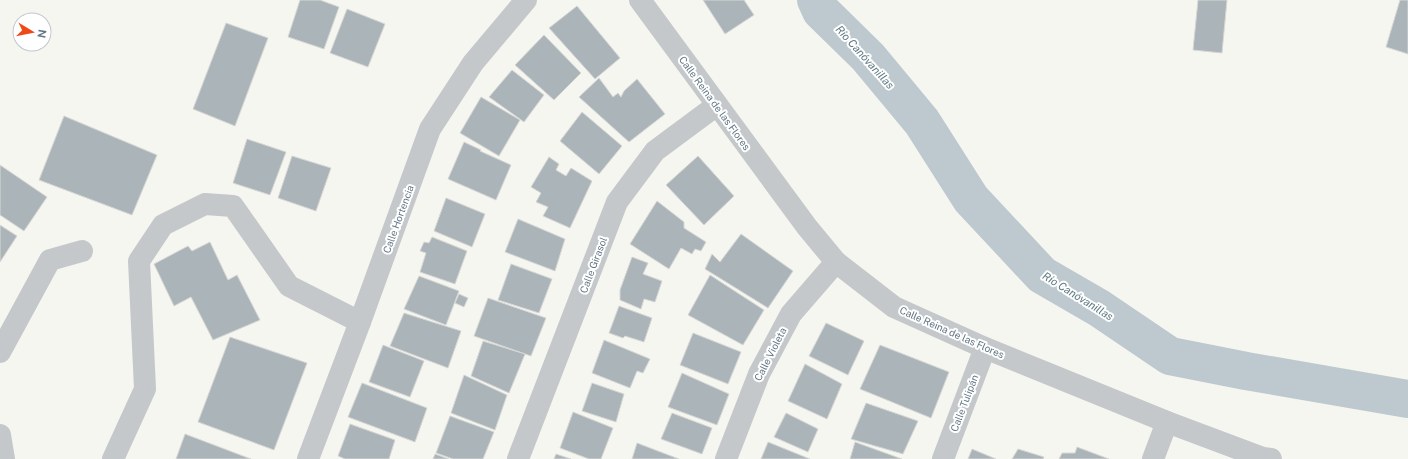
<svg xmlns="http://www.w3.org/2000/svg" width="1408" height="459" viewBox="0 0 1408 459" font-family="'Public Sans',sans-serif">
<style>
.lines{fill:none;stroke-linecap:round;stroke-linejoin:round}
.river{stroke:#bdc9ce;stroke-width:38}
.building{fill:#abb4b9;stroke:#d7d7d4}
.minor{stroke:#c4c8cb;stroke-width:22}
.labels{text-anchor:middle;stroke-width:4;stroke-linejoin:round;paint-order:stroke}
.street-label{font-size:10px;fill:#627685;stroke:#fff}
.water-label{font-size:11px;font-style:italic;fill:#5e7882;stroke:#fff}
</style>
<rect width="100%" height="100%" fill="#f6f6f1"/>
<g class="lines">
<!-- river -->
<polyline class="river" points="816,0 821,11 868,57 922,122 971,199 1042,275 1099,308 1170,356 1246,371 1408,399"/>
</g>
<!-- building -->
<g class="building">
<polygon points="300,0 320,0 339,7 324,49 288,37"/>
<polygon points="703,0 744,0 754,15 725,34"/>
<polygon points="1198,0 1227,0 1222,53 1193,50"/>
<polygon points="1400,0 1408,0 1408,54 1386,47"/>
<polygon points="577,6 620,58 595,79 549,28"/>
<polygon points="347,9 385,24 368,67 330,53"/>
<polygon points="226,23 268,38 235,126 193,109"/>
<polygon points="544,35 581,73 554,100 515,65"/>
<polygon points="512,70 544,95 524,122 489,97"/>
<polygon points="599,78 613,97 618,93 621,97 624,91 637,79 665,114 629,142 579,97"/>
<polygon points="481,97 520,120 499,156 460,133"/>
<polygon points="582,112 622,146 599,174 560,141"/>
<polygon points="64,116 157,155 132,215 39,180"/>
<polygon points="247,139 286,152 270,195 233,183"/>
<polygon points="464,142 481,150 480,151 511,165 496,200 448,179"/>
<polygon points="292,156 331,168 316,211 278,198"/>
<polygon points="698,156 734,196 704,225 666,185"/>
<polygon points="549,157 559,164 556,170 566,176 571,168 592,181 570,228 543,216 548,207 536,202 541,193 531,187"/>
<polygon points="0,165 47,197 24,231 0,215"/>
<polygon points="446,198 485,214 472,247 434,231"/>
<polygon points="657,201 684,222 684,228 706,242 701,251 695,249 692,254 681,248 669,269 630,244"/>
<polygon points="518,219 565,239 555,271 505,252"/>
<polygon points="0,225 17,236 0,262"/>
<polygon points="741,234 793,271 768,308 705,269 712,254 720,262"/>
<polygon points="432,237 467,251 455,284 420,272 426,253 420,251 424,242 429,243"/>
<polygon points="210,242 228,280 237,275 260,320 213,340 191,297 174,306 154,264 188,246 192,251"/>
<polygon points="632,257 648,263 643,274 662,281 655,302 644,299 641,309 620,300 620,290"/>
<polygon points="511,264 552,279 539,313 498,300"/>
<polygon points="710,275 764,310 743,345 688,315"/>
<polygon points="419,276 459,291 446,325 404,309"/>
<polygon points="459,294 468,298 464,307 455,303"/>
<polygon points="488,298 546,318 531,356 474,336"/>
<polygon points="619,306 652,318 644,342 625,336 623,338 609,333"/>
<polygon points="404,313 461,331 448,368 390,346"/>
<polygon points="826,323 864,341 848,375 809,356"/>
<polygon points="693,333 741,352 728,384 680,365"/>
<polygon points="230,337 307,363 274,450 198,422"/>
<polygon points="604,340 650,359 643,373 637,371 630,388 592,373"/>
<polygon points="483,341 525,354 509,393 471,376"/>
<polygon points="383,345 424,361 410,397 369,382"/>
<polygon points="880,345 949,372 931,418 860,389"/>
<polygon points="805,364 842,384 827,419 788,401"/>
<polygon points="682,373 729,394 717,425 668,407"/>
<polygon points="464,375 507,395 495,430 451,413"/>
<polygon points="362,383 427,408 415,442 348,417"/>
<polygon points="592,383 624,394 616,422 582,411"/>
<polygon points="866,403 918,421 903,454 851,439"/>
<polygon points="573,412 613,428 601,459 589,459 560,448"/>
<polygon points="672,413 712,428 702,454 661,439"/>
<polygon points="786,413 818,429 808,452 774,437"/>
<polygon points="450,416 494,432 483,459 453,459 436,453"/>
<polygon points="350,424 395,440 389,459 345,459 338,456"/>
<polygon points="185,434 251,459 176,459"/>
<polygon points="768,442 810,459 761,459"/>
<polygon points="855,442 902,459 850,459"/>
<polygon points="637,443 679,459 632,459"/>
<polygon points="1077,447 1109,459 1059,459 1062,453 1075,453"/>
<polygon points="972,449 996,459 968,459"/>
<polygon points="1018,449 1044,457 1043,459 1012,459"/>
<polygon points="435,454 449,459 433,459"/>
<polygon points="556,454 571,459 554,459"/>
</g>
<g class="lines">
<!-- minor -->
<g class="minor">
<polyline points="640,0 807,227 836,262 894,307 985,348 1167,422 1263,458 1271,459"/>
<polyline points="0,352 50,260 82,251"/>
<polyline points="0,435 4,459"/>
<polyline points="113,459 145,389 139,261 163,225 205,204 233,206 289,286 360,322"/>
<polyline points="308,459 360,322 430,129 473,63 526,0"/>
<polyline points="518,459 617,202 655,151 717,105"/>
<polyline points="726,459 759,374 791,314 836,262"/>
<polyline points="943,459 985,348"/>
<polyline points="1153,459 1167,422"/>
</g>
</g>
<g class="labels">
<!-- street labels -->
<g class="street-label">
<text transform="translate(715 103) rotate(54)" y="4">Calle Reina de las Flores</text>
<text transform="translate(398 219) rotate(-70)" y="4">Calle Hortencia</text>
<text transform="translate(593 265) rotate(-69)" y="4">Calle Girasol</text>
<text transform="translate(952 332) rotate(24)" y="4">Calle Reina de las Flores</text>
<text transform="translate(770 354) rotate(-63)" y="4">Calle Violeta</text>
<text transform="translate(964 403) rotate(-69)" y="4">Calle Tulipán</text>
</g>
<!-- water labels -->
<g class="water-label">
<text transform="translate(865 57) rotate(48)" y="4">Río Canóvanillas</text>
<text transform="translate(1078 296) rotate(32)" y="4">Río Canóvanillas</text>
</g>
</g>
<!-- north arrow -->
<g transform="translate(32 32) rotate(100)"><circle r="19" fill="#ffffff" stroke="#c0c8ce"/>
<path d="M0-3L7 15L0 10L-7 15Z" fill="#ee4919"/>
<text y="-6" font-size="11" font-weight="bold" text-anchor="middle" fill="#627685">N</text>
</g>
</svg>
